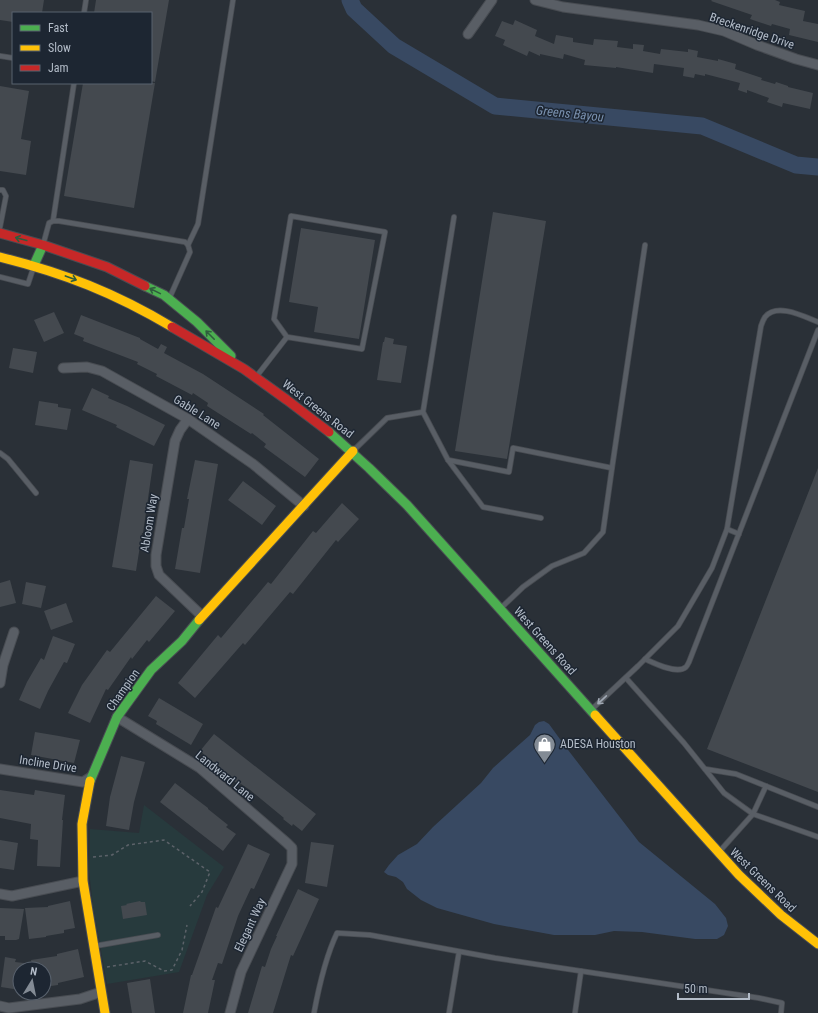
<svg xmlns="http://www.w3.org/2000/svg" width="818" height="1013" viewBox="0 0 818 1013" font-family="'Roboto Condensed',sans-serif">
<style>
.green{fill:#273a3d}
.water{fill:#384962}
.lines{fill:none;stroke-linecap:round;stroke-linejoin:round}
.river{stroke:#384962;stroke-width:17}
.building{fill:#44494f}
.lane-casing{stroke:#484c52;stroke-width:6}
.street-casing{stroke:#484c52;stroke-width:11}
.fast-casing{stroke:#484c52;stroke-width:11}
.slow-casing{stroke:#484c52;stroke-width:11}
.jam-casing{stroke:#484c52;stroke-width:11}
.path{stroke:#5c6269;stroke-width:1.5;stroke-dasharray:3 3;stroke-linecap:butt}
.lane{stroke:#595e65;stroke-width:4.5}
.street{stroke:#595e65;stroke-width:9}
.fast{stroke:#4caf50;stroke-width:9}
.slow{stroke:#ffc107;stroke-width:9}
.jam{stroke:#c62828;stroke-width:9}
.oneway{stroke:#305d3e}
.oneway2{stroke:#a1a9b4}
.labels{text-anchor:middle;stroke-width:3;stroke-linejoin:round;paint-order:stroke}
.street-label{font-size:12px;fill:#b3bcc8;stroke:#1d2632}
.poi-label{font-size:12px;fill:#b3bcc8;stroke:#1d2632;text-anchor:start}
.water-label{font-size:13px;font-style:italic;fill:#7b92b0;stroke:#1d2632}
</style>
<rect width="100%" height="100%" fill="#2a3037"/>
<!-- green -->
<polygon class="green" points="144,805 224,867 207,895 179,972 107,984 93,906 89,871 90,829 139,833"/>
<!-- water -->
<polygon class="water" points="544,721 549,724 565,746 639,842 715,904 726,918 728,926 724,935 717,939 695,939 642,932 614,931 595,935 554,935 494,924 437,908 421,900 407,889 403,882 396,877 388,875 384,872 389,865 398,855 417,844 433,827 481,783 493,768 530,735 535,725 539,722"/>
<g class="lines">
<!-- river -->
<polyline class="river" points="350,0 354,9 394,46 495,106 702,126 796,165 818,167"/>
</g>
<!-- building -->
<g class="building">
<polygon points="0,0 44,0 42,13 13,13 13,22 0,20"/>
<polygon points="96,0 169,0 155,82 151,81 151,13 94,13"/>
<polygon points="712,0 775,0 780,2 779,5 805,11 803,21 818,24 818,42 789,35 790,29 772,24 771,26 750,19 752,15 711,1"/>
<polygon points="515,20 537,30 535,36 554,44 556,35 573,38 573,42 593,45 594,39 618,41 617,47 633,49 633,44 644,45 643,51 660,54 661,49 688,52 688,49 698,51 697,57 718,61 718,59 736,64 735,69 762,78 761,80 775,84 776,82 788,86 788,87 813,93 810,109 783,103 782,107 767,102 769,98 747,90 747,93 738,90 740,83 705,74 705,76 695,74 694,78 683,76 684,68 654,64 653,73 616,67 616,68 584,65 585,60 564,54 563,59 540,54 540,56 529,51 527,56 503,45 505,40 495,36 502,21 513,25"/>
<polygon points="83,83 155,83 134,208 64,196"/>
<polygon points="0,86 29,91 21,139 31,141 26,175 0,171"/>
<polygon points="493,212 546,221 507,459 455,451"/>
<polygon points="301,228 375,240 359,339 314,332 318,307 289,302"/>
<polygon points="54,312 64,333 44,342 34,320"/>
<polygon points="81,315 140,338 140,339 158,349 161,344 167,347 164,353 203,374 264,414 263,415 319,459 305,477 264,447 266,444 252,433 251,434 207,406 208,403 193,393 192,395 156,376 157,374 137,364 138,362 83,341 84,338 74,334"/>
<polygon points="385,337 394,339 393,344 407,346 401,383 377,380 383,342 384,342"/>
<polygon points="13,348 37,352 33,373 9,368"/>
<polygon points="92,388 109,396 108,398 127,406 165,425 154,446 116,427 117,425 82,410"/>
<polygon points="39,401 58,404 58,407 71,409 67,430 35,425"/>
<polygon points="130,460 153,464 143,533 142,533 136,571 112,567"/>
<polygon points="195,460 218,464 200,573 175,569 182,528 184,528 189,499 187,499"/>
<polygon points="818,468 818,792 707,749"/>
<polygon points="243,481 276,506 262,525 228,500"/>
<polygon points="342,503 359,519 338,542 336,540 293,594 290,592 245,645 243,643 195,698 178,683 218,635 221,638 268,582 271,584 313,531 316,533"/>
<polygon points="10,580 16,603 0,607 0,583"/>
<polygon points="26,582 46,586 41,608 22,604"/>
<polygon points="156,596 175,611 149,642 147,640 132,659 131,657 108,690 106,689 90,723 68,713 82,685 107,650 110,652"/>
<polygon points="66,603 73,622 51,630 44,611"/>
<polygon points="53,636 75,644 67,663 64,662 48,691 40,709 19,700 27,682 41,658 44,660"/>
<polygon points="159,698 203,724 191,745 156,724 157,721 148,716"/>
<polygon points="35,732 59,736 80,740 74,763 31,755"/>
<polygon points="214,734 316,814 302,831 293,824 292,826 283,819 284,818 250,790 241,784 239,785 230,778 231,777 200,751"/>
<polygon points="121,756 145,762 134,802 129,830 106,826 110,797"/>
<polygon points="175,783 208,808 208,809 228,825 226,827 236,834 223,851 160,802"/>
<polygon points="0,790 34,795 35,790 65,795 62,820 63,820 60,867 37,866 38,840 30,839 31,824 0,818"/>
<polygon points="0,840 18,843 14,870 0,868"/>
<polygon points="311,842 334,845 327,887 305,883"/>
<polygon points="248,844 270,854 254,889 251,888 238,916 222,964 218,963 212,980 215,980 208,1013 183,1013 191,975 192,975 216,907 218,908"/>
<polygon points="298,889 319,899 293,956 291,955 273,1013 248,1013 262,966 265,967 271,949 277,936 276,936"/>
<polygon points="70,901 75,928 64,930 64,933 46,936 46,937 29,939 25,908 48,907 48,906"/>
<polygon points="140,901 141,902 145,902 147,915 123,919 121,906 127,905 126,904"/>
<polygon points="0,908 24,909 19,939 16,940 5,940 5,936 0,936"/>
<polygon points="78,949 84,977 58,983 58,985 44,987 44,969 20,969 20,990 1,987 5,957 16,959 15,962 32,964 31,960 57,956 57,954"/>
<polygon points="150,979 155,1013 132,1013 127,983"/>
</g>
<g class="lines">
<defs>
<g id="lane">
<polyline points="84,13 86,0"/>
<polyline points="0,56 13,58"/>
<polyline points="0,190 3,190 6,196 0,227"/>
<polyline points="454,217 423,412 448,460 483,507 541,518"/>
<polyline points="53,221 74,83"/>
<polyline points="43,245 49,223 53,221 59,221 185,242 188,245 190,252 169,299"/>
<polyline points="188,245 198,224 233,0"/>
<polyline points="0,277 28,284 34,266"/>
<polyline points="256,377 287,337 362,349 385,232 291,216 274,319 287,337"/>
<polyline points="354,450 387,418 423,412"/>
<polyline points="0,453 8,459 36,493"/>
<polyline points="448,460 509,472 513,448 612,468 603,532 584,553 552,566 523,587 501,608"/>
<polyline points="612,468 645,245"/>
<polyline points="727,529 739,534"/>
<path d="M645,659c9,4 32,16 41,8 1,-1 2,-3 3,-5l129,-332"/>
<polyline points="626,678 684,743 724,793 753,814 818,837"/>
<path d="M591,710l47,-44 40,-40 34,-58 15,-39 34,-203c1,-3 2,-6 4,-9 12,-15 40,0 53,5"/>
<polyline points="705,769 736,774 818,807"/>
<polyline points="719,852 753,814 766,786"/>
<polyline points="95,946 158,935"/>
<path d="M314,1013c5,-27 11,-55 23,-80l33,2 125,23 264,40 23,5 -1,10"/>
<polyline points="449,1013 459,952"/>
<polyline points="575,1013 581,971"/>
</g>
<g id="street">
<polyline points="535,0 563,7 698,25 724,31 757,45 796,59 818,65"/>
<polyline points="468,34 492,0"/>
<polyline points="63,368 87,367 102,371 188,419 253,464 304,506"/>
<polyline points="188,419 180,430 175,441 156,555 156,566 159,575 202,616"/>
<polyline points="0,683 3,665 14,632"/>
<polyline points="117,717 200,768 287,843 292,848 292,864 241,972 230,1013"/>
<polyline points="0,769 83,782 91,777"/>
<polyline points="0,894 12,896 83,881"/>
<polyline points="0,1006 9,1008 80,999 101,992"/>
</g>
<g id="fast">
<polyline points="34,265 43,245"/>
<polyline points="145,286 164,295 197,322 231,356"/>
<polyline points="329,432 369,468 407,505 595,715"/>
<polyline points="90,781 117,717 151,670 182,641 199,620"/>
</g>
<g id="slow">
<path d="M0,257c64,16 115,36 172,70"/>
<polyline points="199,620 353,451"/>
<polyline points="595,715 739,875 781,915 818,944"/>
<polyline points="90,781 82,824 83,881 105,1013"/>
</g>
<g id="jam">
<polyline points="0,233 43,245 107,267 145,286"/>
<polyline points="172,327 244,369 287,400 329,432"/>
</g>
</defs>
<!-- lane casing -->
<use href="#lane" class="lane-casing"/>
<!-- street casing -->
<use href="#street" class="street-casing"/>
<!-- fast casing -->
<use href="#fast" class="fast-casing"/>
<!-- slow casing -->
<use href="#slow" class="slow-casing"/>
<!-- jam casing -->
<use href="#jam" class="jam-casing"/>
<!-- path -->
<g class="path">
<polyline points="93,857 112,855 128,845 164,840 210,872 202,892 190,906"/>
<polyline points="107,967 145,961 164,971 172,970 182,950 187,925"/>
</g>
<!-- lane -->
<use href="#lane" class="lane"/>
<!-- street -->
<use href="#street" class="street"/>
<!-- fast -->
<use href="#fast" class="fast"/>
<!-- slow -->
<use href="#slow" class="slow"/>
<!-- jam -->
<use href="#jam" class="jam"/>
</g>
<!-- one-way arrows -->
<defs><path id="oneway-shaft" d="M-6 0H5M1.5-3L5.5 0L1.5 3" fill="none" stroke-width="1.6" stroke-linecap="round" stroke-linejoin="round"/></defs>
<g class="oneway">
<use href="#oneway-shaft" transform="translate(21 239) rotate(-165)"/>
<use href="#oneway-shaft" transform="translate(71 278) rotate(20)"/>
<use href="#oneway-shaft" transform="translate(155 291) rotate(-154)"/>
<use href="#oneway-shaft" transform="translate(210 335) rotate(-135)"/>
</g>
<use class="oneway2" href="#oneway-shaft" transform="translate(602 700) rotate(137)"/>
<!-- icons -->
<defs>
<symbol id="shop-pin" viewBox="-11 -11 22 30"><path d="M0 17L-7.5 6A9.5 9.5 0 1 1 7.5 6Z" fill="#838b95" stroke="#1d2632"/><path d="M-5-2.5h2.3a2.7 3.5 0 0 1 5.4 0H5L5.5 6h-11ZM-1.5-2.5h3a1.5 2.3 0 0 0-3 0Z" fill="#fff"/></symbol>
</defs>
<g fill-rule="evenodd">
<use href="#shop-pin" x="532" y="732" width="25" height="34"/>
</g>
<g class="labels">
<!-- street labels -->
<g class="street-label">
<text transform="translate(752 31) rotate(19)" y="4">Breckenridge Drive</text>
<text transform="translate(318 409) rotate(38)" y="4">West Greens Road</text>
<text transform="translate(197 412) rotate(32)" y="4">Gable Lane</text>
<text transform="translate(149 523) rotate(-81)" y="4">Abloom Way</text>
<text transform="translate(545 641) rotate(48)" y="4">West Greens Road</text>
<text transform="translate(123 690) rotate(-55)" y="4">Champion</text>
<text transform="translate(48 764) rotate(9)" y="4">Incline Drive</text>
<text transform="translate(225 776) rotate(39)" y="4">Landward Lane</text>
<text transform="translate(763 880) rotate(44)" y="4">West Greens Road</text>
<text transform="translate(250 925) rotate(-65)" y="4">Elegant Way</text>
</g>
<!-- poi labels -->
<g class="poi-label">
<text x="560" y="748">ADESA Houston</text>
</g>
<!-- water labels -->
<g class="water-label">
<text transform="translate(570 113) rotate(6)" y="5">Greens Bayou</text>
</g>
</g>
<!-- legend -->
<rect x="12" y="12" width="140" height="72" fill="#1d2632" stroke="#59626e"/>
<rect x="20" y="25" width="20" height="6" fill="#4caf50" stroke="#59626e"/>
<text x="48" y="32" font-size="12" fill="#b3bcc8">Fast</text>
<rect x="20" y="45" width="20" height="6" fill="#ffc107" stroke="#59626e"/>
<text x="48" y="52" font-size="12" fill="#b3bcc8">Slow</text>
<rect x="20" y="65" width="20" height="6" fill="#c62828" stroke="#59626e"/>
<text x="48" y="72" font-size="12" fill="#b3bcc8">Jam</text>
<!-- north arrow -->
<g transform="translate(32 981) rotate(10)"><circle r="19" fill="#1d2632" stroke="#59626e"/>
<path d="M0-3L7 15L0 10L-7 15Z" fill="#838b95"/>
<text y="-6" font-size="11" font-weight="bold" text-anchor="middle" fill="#b3bcc8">N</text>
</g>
<!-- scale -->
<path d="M678 993v6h71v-6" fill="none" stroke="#b3bcc8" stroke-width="2"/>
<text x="684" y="993" font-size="12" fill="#b3bcc8" stroke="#1d2632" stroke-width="3" paint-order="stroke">50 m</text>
</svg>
